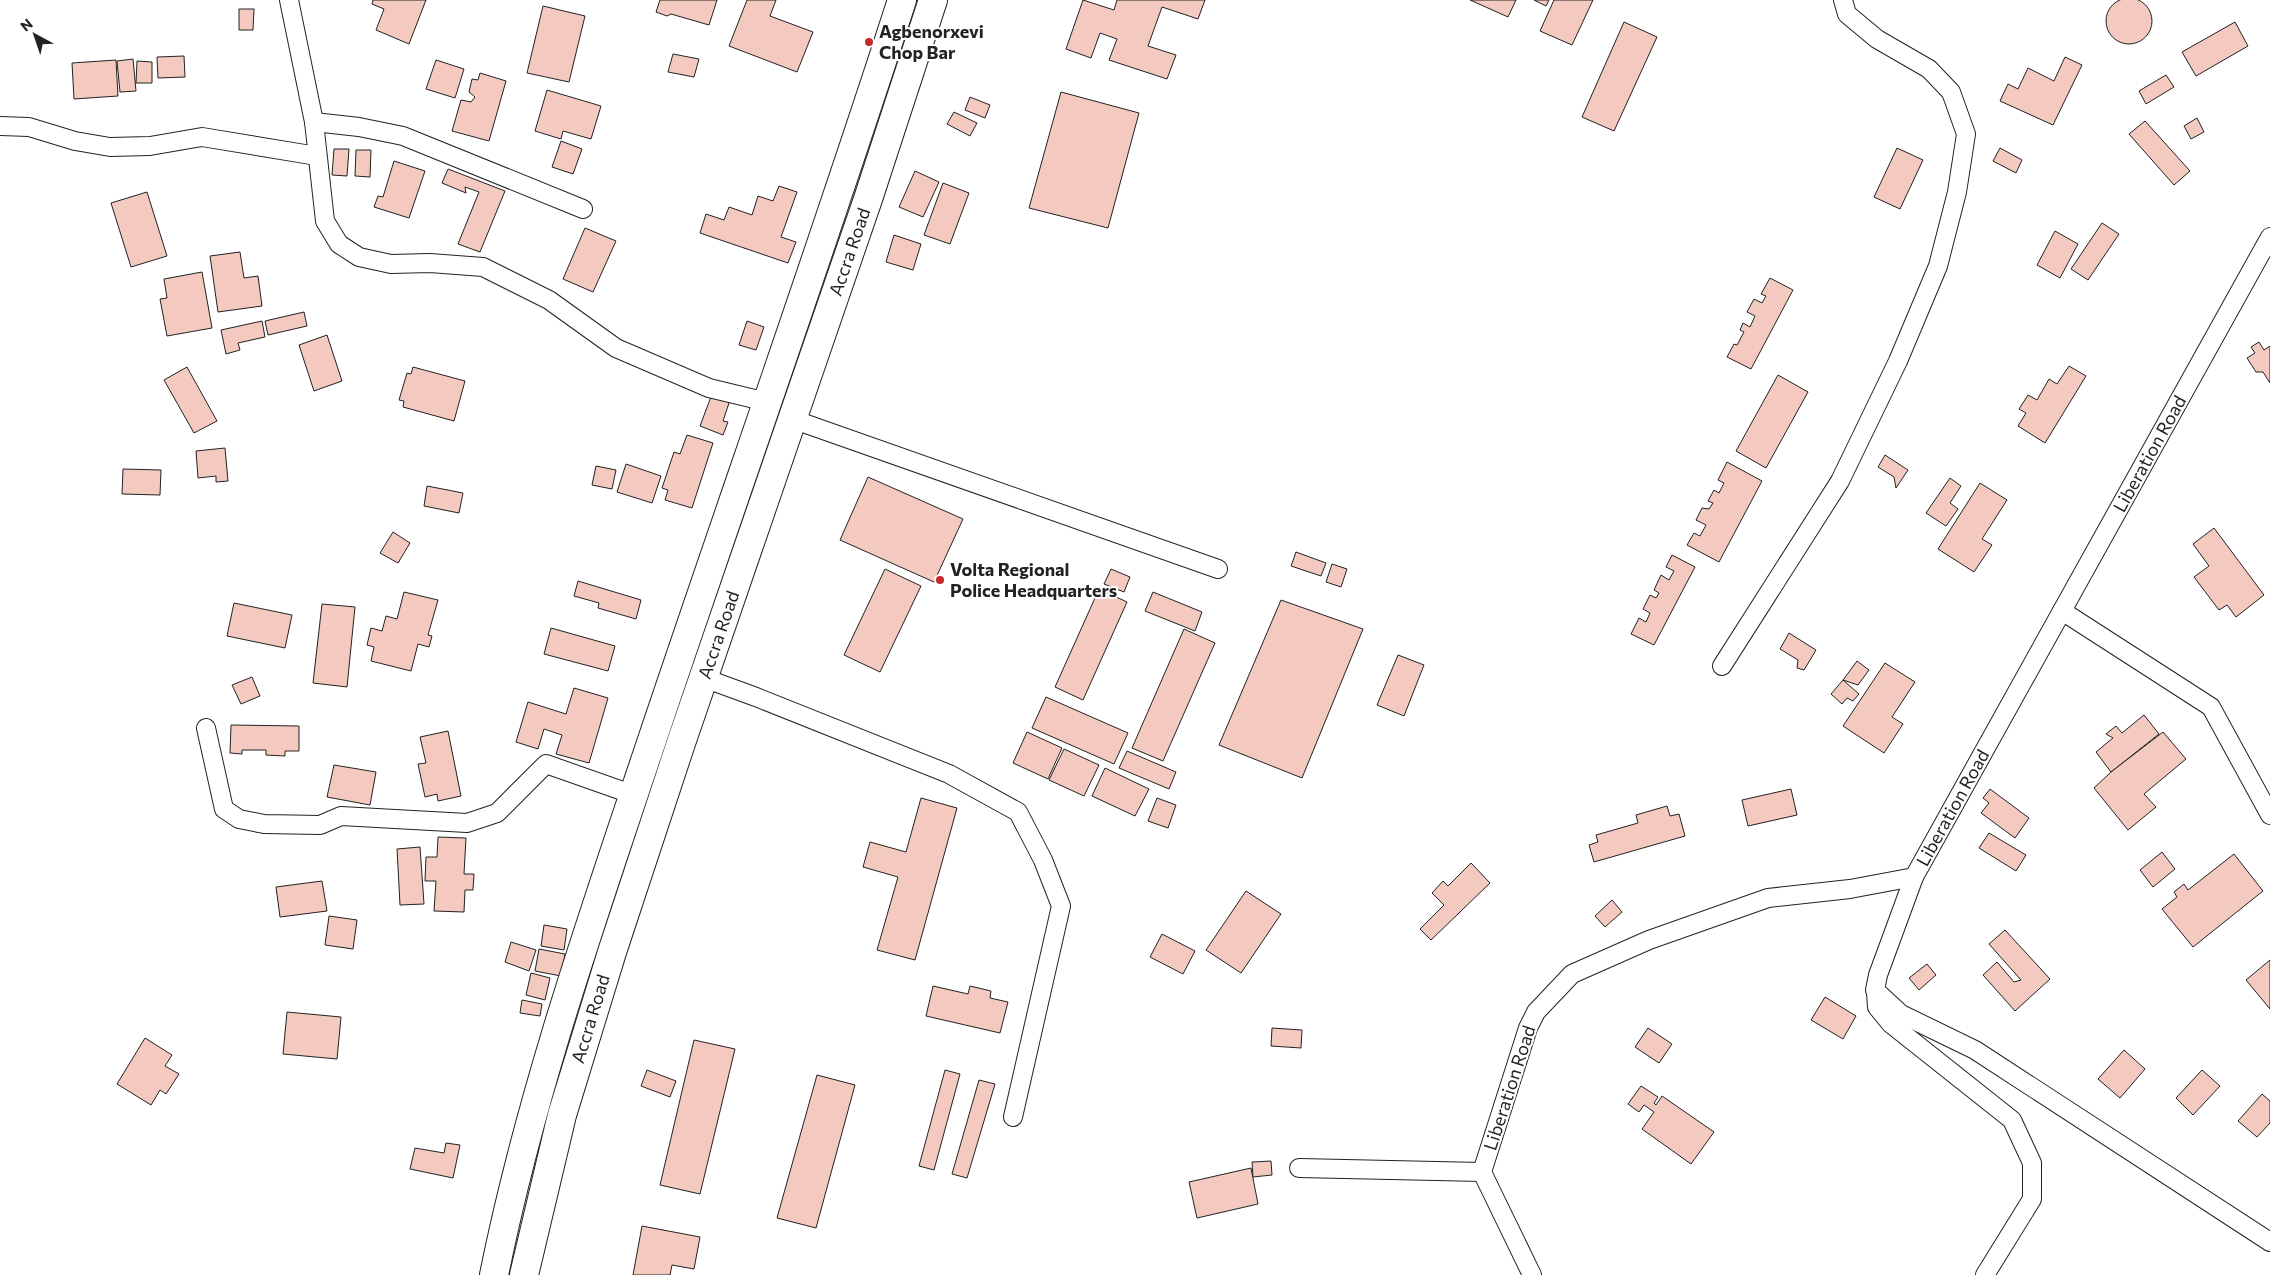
<svg xmlns="http://www.w3.org/2000/svg" width="2270" height="1275" viewBox="0 0 2270 1275" font-family="Commissioner,sans-serif">
<style>
.building{fill:#f3c9c0;stroke:#222}
.lines{fill:none;stroke-linecap:round;stroke-linejoin:round}
.minor-casing{stroke:#222;stroke-width:20}
.primary-casing{stroke:#222;stroke-width:30}
.minor{stroke:#fff;stroke-width:18}
.primary{stroke:#fff;stroke-width:28}
.poi-dot{fill:#c62828;stroke:#fff;stroke-width:2}
.labels{text-anchor:middle;stroke-width:4;stroke-linejoin:round;paint-order:stroke}
.poi-label{font-size:18px;font-weight:bold;fill:#222;stroke:#fff;text-anchor:start}
.street-label{font-size:18px;fill:#222;stroke:#fff}
</style>
<rect width="100%" height="100%" fill="#fff"/>
<!-- building -->
<g class="building">
<circle cx="2129" cy="21" r="23"/>
<polygon points="373,0 426,0 409,44 376,30 384,9 372,4"/>
<polygon points="660,0 717,0 709,25 671,14 667,16 656,12"/>
<polygon points="747,0 776,0 770,16 813,32 797,72 729,46"/>
<polygon points="1083,0 1114,10 1117,0 1205,0 1198,19 1162,7 1148,46 1176,55 1167,79 1109,60 1117,39 1100,33 1091,58 1066,49"/>
<polygon points="1470,0 1516,0 1508,17"/>
<polygon points="1534,0 1549,0 1546,6"/>
<polygon points="1554,0 1593,0 1572,45 1540,31"/>
<polygon points="543,6 585,16 569,82 527,73"/>
<polygon points="239,9 254,9 253,30 239,30"/>
<polygon points="1624,22 1657,37 1614,131 1582,117"/>
<polygon points="2235,22 2248,46 2196,76 2182,52"/>
<polygon points="673,54 699,59 694,77 668,72"/>
<polygon points="184,56 185,77 158,78 157,57"/>
<polygon points="2065,57 2082,65 2053,125 2000,101 2008,84 2018,89 2028,68 2054,81"/>
<polygon points="133,59 136,91 120,92 117,61"/>
<polygon points="116,60 118,96 74,99 72,63"/>
<polygon points="436,60 464,69 455,98 426,89"/>
<polygon points="137,61 152,62 152,83 136,83"/>
<polygon points="480,73 506,81 489,141 452,131 461,100 471,102 475,97 469,92 472,79 478,80"/>
<polygon points="2166,75 2174,87 2146,104 2139,91"/>
<polygon points="547,90 601,106 591,139 563,131 561,139 535,131"/>
<polygon points="1061,92 1139,113 1108,228 1029,208"/>
<polygon points="970,97 990,105 985,118 965,110"/>
<polygon points="954,112 977,123 970,136 947,124"/>
<polygon points="2197,118 2204,132 2191,139 2184,126"/>
<polygon points="2145,121 2190,171 2174,185 2129,134"/>
<polygon points="561,141 582,149 573,174 552,167"/>
<polygon points="1897,148 1923,160 1900,209 1874,197"/>
<polygon points="2000,148 2022,160 2016,173 1993,161"/>
<polygon points="334,149 349,149 347,176 332,175"/>
<polygon points="356,150 371,150 370,177 355,176"/>
<polygon points="394,161 425,171 409,218 374,207 378,196 383,197"/>
<polygon points="448,169 505,191 480,252 458,244 479,192 465,187 466,193 442,183"/>
<polygon points="915,171 939,182 923,217 899,207"/>
<polygon points="943,183 969,193 950,244 924,235"/>
<polygon points="779,186 797,192 781,237 796,242 788,263 700,233 706,214 724,220 729,207 752,215 758,196 773,201"/>
<polygon points="147,192 167,256 131,267 111,203"/>
<polygon points="2102,223 2119,234 2088,280 2071,269"/>
<polygon points="585,228 616,241 593,292 563,279"/>
<polygon points="2055,231 2078,244 2060,278 2037,265"/>
<polygon points="894,235 921,244 913,270 886,262"/>
<polygon points="240,252 244,278 258,276 262,306 218,312 210,256"/>
<polygon points="202,272 212,328 167,336 160,299 167,298 164,279"/>
<polygon points="1770,278 1793,290 1751,369 1727,357 1734,344 1737,345 1744,332 1740,330 1743,323 1750,327 1755,316 1747,312 1754,299 1762,303 1766,296 1761,294"/>
<polygon points="304,312 307,326 268,335 265,321"/>
<polygon points="262,321 265,337 238,343 240,350 226,354 221,330"/>
<polygon points="747,321 764,327 756,350 739,345"/>
<polygon points="327,335 342,381 314,391 299,345"/>
<polygon points="2259,342 2264,350 2270,346 2270,383 2263,372 2256,372 2247,358 2255,353 2251,347"/>
<polygon points="2069,366 2086,376 2045,443 2018,426 2026,413 2019,409 2028,395 2037,400 2049,379 2057,384"/>
<polygon points="187,367 217,421 194,433 164,380"/>
<polygon points="413,367 465,381 454,421 403,407 404,401 399,400 407,373 411,374"/>
<polygon points="1778,375 1808,392 1766,468 1736,451"/>
<polygon points="712,394 730,400 723,421 728,422 723,435 700,426"/>
<polygon points="687,435 713,443 692,508 665,500 668,490 662,488 674,452 680,454"/>
<polygon points="225,448 228,481 216,482 216,476 198,478 196,451"/>
<polygon points="1885,455 1908,470 1896,488 1894,477 1878,467"/>
<polygon points="1727,462 1762,481 1719,562 1687,545 1694,533 1700,536 1706,525 1696,520 1702,508 1709,509 1713,503 1708,501 1714,490 1719,493 1724,483 1718,480"/>
<polygon points="626,464 661,476 652,503 617,492"/>
<polygon points="596,466 616,470 612,489 592,485"/>
<polygon points="123,469 161,470 160,495 122,494"/>
<polygon points="868,477 963,519 934,582 840,540"/>
<polygon points="1950,478 1961,486 1950,503 1958,509 1946,526 1926,513"/>
<polygon points="1980,483 2007,500 1982,539 1992,545 1974,572 1938,549"/>
<polygon points="427,486 463,493 459,513 424,506"/>
<polygon points="2214,528 2264,595 2236,617 2227,605 2219,610 2194,577 2209,566 2193,544"/>
<polygon points="393,532 410,543 398,563 380,553"/>
<polygon points="1296,552 1326,563 1321,576 1291,566"/>
<polygon points="1672,555 1695,567 1654,645 1631,634 1639,618 1646,622 1650,613 1643,609 1650,595 1656,598 1659,593 1654,590 1661,575 1669,580 1674,571 1666,567"/>
<polygon points="1332,564 1347,569 1341,587 1326,582"/>
<polygon points="885,569 921,586 880,672 844,655"/>
<polygon points="1111,569 1130,577 1124,592 1104,584"/>
<polygon points="578,581 641,600 636,619 598,608 599,603 574,596"/>
<polygon points="1099,589 1127,602 1083,700 1055,687"/>
<polygon points="404,592 438,600 428,635 432,636 429,647 418,644 411,671 371,661 374,647 367,645 371,628 382,631 386,616 397,619"/>
<polygon points="1153,592 1202,612 1195,631 1145,611"/>
<polygon points="1281,600 1363,629 1302,778 1219,745"/>
<polygon points="234,603 292,615 285,648 227,636"/>
<polygon points="322,604 355,607 347,687 313,683"/>
<polygon points="551,628 615,646 608,671 544,654"/>
<polygon points="1184,629 1215,643 1163,761 1132,748"/>
<polygon points="1789,633 1816,650 1804,670 1797,668 1798,660 1780,649"/>
<polygon points="1398,655 1424,665 1404,716 1377,705"/>
<polygon points="1857,661 1869,670 1858,685 1843,680"/>
<polygon points="1885,663 1915,682 1892,717 1903,724 1884,753 1843,726"/>
<polygon points="252,677 260,696 241,704 232,685"/>
<polygon points="1843,680 1859,694 1853,701 1847,698 1842,704 1831,694"/>
<polygon points="574,688 608,698 589,763 556,754 562,735 544,729 538,749 516,742 528,702 566,714"/>
<polygon points="1046,697 1128,733 1114,764 1032,728"/>
<polygon points="2144,715 2159,734 2111,772 2096,752 2113,738 2106,734 2116,726 2122,733"/>
<polygon points="231,725 299,726 299,751 285,751 285,756 266,755 266,750 242,750 242,754 230,753"/>
<polygon points="448,731 461,796 438,801 437,794 425,797 418,764 426,763 420,737"/>
<polygon points="1027,732 1062,748 1048,779 1013,763"/>
<polygon points="2163,732 2186,759 2144,794 2156,807 2128,830 2094,788 2111,772"/>
<polygon points="1064,749 1099,765 1084,796 1049,780"/>
<polygon points="1127,751 1176,772 1169,789 1119,768"/>
<polygon points="334,765 376,772 370,805 327,797"/>
<polygon points="1105,768 1149,789 1135,816 1092,796"/>
<polygon points="1791,789 1797,815 1748,826 1742,800"/>
<polygon points="1990,789 2029,818 2015,838 1981,813 1989,803 1983,798"/>
<polygon points="921,798 957,808 915,960 877,950 898,877 863,867 870,842 906,852"/>
<polygon points="1157,798 1176,805 1168,828 1148,821"/>
<polygon points="1667,806 1670,816 1679,814 1685,836 1594,862 1589,845 1598,842 1596,835 1638,823 1636,815"/>
<polygon points="1989,833 2026,855 2016,871 1979,848"/>
<polygon points="438,837 466,838 464,874 474,874 473,890 465,890 464,912 434,911 436,881 425,881 426,857 437,857"/>
<polygon points="420,847 424,904 400,905 397,849"/>
<polygon points="2162,852 2175,869 2153,887 2140,870"/>
<polygon points="2234,854 2263,891 2193,947 2162,909 2177,897 2174,892 2184,884 2188,890"/>
<polygon points="1471,863 1490,883 1431,940 1420,929 1444,905 1432,893 1443,881 1448,886"/>
<polygon points="322,881 327,911 280,917 276,887"/>
<polygon points="1246,891 1281,914 1241,973 1206,950"/>
<polygon points="1612,900 1622,912 1605,927 1595,916"/>
<polygon points="329,916 357,920 353,949 325,945"/>
<polygon points="544,925 567,929 564,950 541,946"/>
<polygon points="2005,930 2050,979 2015,1011 1983,975 1997,962 2014,982 2021,980 1989,944"/>
<polygon points="1162,934 1195,951 1183,974 1150,957"/>
<polygon points="511,942 536,950 529,971 505,962"/>
<polygon points="539,949 565,954 561,976 535,971"/>
<polygon points="2270,960 2270,1009 2246,980"/>
<polygon points="1927,964 1936,975 1919,990 1909,978"/>
<polygon points="531,973 550,978 545,1000 526,995"/>
<polygon points="933,986 968,994 970,986 991,991 990,998 1008,1002 1000,1033 926,1016"/>
<polygon points="1825,997 1856,1016 1843,1039 1811,1020"/>
<polygon points="522,1000 542,1004 540,1016 520,1013"/>
<polygon points="287,1012 341,1017 337,1059 283,1054"/>
<polygon points="1272,1028 1302,1030 1301,1048 1271,1046"/>
<polygon points="1648,1028 1672,1044 1659,1063 1635,1047"/>
<polygon points="145,1038 172,1055 165,1066 179,1074 166,1094 160,1090 151,1105 117,1084"/>
<polygon points="694,1040 735,1049 700,1194 660,1185"/>
<polygon points="2124,1050 2145,1069 2120,1098 2098,1079"/>
<polygon points="647,1070 676,1081 670,1097 641,1086"/>
<polygon points="945,1070 960,1074 934,1170 919,1166"/>
<polygon points="2202,1070 2220,1086 2193,1115 2176,1098"/>
<polygon points="817,1075 855,1085 816,1228 777,1218"/>
<polygon points="979,1080 995,1084 967,1178 952,1174"/>
<polygon points="1641,1086 1658,1097 1654,1103 1656,1105 1662,1096 1714,1132 1691,1164 1642,1129 1654,1112 1644,1105 1639,1112 1628,1104"/>
<polygon points="2262,1094 2270,1101 2270,1123 2257,1137 2238,1121"/>
<polygon points="446,1143 460,1145 453,1178 410,1169 415,1148 444,1153"/>
<polygon points="1271,1161 1272,1175 1253,1177 1252,1162"/>
<polygon points="1251,1168 1258,1204 1197,1218 1189,1182"/>
<polygon points="642,1226 700,1237 694,1269 672,1265 670,1275 633,1275"/>
</g>
<g class="lines">
<defs>
<g id="minor">
<polyline points="289,0 314,122 325,221 339,244 359,257 391,264 430,263 483,267 549,300 616,348 709,388 767,402"/>
<polyline points="314,122 359,127 403,136 583,209"/>
<polyline points="0,126 29,127 75,141 110,147 150,146 202,137 317,156"/>
<polyline points="792,419 1218,569"/>
<polyline points="2062,611 2211,707 2270,815"/>
<polyline points="1722,666 1840,481 1898,361 1938,266 1957,192 1966,134 1951,92 1929,69 1877,39 1847,14 1843,0"/>
<polyline points="704,678 756,697 949,774 1018,812 1043,860 1061,906 1013,1117"/>
<polyline points="206,728 224,809 239,819 264,824 320,825 341,816 467,823 497,813 546,764 634,795"/>
<polyline points="1914,877 1878,975 1875,990 1901,1014 1975,1050 2270,1242"/>
<polyline points="1876,992 1877,1007 1891,1024 2012,1120 2032,1163 2032,1199 1985,1275"/>
<polyline points="1299,1168 1482,1172"/>
<polyline points="1532,1275 1482,1172 1528,1028 1536,1012 1572,974 1649,940 1768,898 1850,889 1914,877 2270,237"/>
</g>
<g id="primary">
<path d="M494,1275c37,-183 99,-359 158,-535 83,-247 170,-492 250,-740"/>
<polyline points="524,1275 562,1115 612,952 681,743 868,199 933,0"/>
</g>
</defs>
<!-- minor casing -->
<use href="#minor" class="minor-casing"/>
<!-- primary casing -->
<use href="#primary" class="primary-casing"/>
<!-- minor -->
<use href="#minor" class="minor"/>
<!-- primary -->
<use href="#primary" class="primary"/>
</g>
<!-- markers -->
<g class="poi-dot">
<circle cx="869" cy="42" r="5"/>
<circle cx="940" cy="580" r="5"/>
</g>
<g class="labels">
<!-- poi labels -->
<g class="poi-label">
<text x="879" y="38">Agbenorxevi<tspan x="879" dy="21">Chop Bar</tspan></text>
<text x="950" y="576">Volta Regional<tspan x="950" dy="21">Police Headquarters</tspan></text>
</g>
<!-- street labels -->
<g class="street-label">
<text transform="translate(850 252) rotate(-71)" y="6">Accra Road</text>
<text transform="translate(2150 454) rotate(-61)" y="6">Liberation Road</text>
<text transform="translate(719 635) rotate(-71)" y="6">Accra Road</text>
<text transform="translate(1953 808) rotate(-61)" y="6">Liberation Road</text>
<text transform="translate(591 1019) rotate(-73)" y="6">Accra Road</text>
<text transform="translate(1510 1088) rotate(-72)" y="6">Liberation Road</text>
</g>
</g>
<!-- north arrow -->
<g transform="translate(35 35) rotate(320)" stroke="#ffffff" stroke-width="4" paint-order="stroke">
<path d="M0-4L9 19L0 12L-9 19Z" fill="#222222"/>
<text y="-8" font-size="14" font-weight="bold" text-anchor="middle" fill="#222222">N</text>
</g>
</svg>
